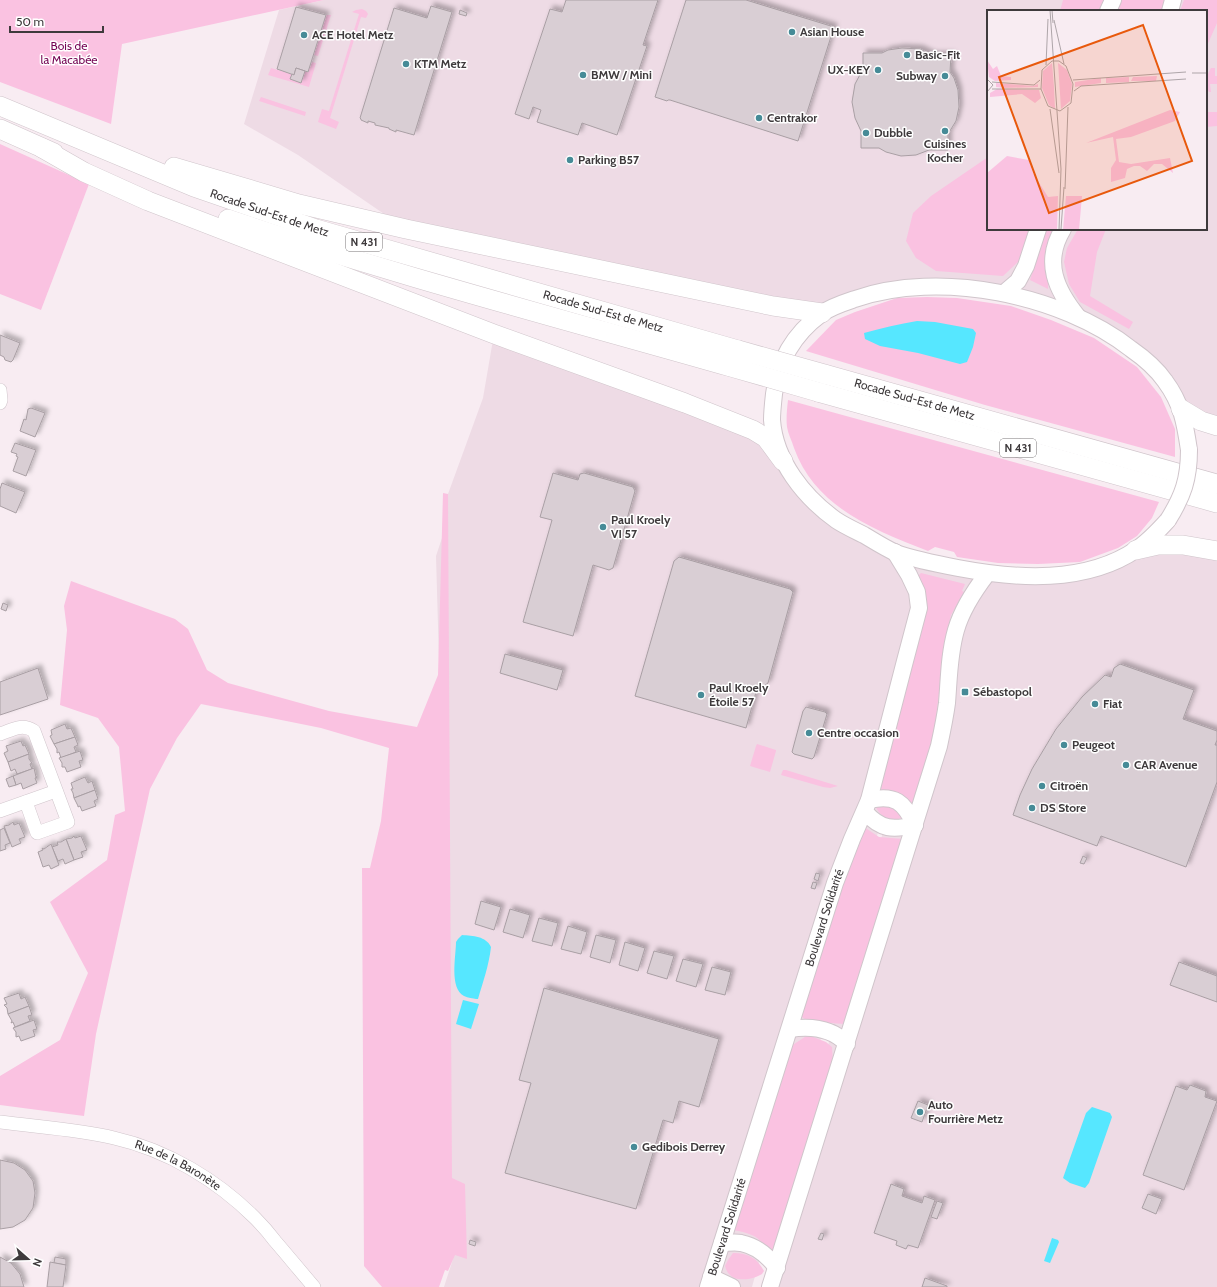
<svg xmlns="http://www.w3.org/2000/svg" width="1217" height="1287" viewBox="0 0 1217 1287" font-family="Cabin,sans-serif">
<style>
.built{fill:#eedbe5;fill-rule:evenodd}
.green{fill:#fac2e1}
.water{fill:#56e7ff}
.building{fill:#d9ced4;stroke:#a99fa4;filter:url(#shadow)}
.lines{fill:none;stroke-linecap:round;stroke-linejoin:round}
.minor-casing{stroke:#d0c5cb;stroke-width:14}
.major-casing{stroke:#d0c5cb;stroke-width:18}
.highway-casing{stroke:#d0c5cb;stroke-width:20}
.minor{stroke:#fff;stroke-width:13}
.major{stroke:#fff;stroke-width:16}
.highway{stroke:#fff;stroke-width:19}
.major-bridge-casing{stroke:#d0c5cb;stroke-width:18;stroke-linecap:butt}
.highway-bridge-casing{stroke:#d0c5cb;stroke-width:20;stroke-linecap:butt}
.major-bridge{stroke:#fff;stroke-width:16}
.highway-bridge{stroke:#fff;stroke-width:19}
.poi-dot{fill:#468b97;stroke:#fff;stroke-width:1.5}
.labels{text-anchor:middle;stroke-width:3;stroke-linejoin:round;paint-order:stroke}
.shield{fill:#fff;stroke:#787576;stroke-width:1}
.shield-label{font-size:11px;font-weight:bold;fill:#3e3a3c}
.poi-label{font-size:12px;font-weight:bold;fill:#3e3a3c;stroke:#fff;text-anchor:start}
.park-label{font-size:12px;fill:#740554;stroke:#fff}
.street-label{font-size:12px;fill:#3e3a3c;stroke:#fff}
.inset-road{fill:none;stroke:#aea5a9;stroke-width:1}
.view{fill:#e8590c;fill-opacity:0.15;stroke:#e8590c;stroke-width:2}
.inset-edge{fill:none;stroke:#3e3a3c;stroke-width:2}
</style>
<defs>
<filter id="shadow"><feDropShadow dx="3.5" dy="-3.5" stdDeviation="2" flood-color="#0004"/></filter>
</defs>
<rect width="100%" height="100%" fill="#f8ecf2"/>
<!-- built -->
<g class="built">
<path d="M324,0h893v426l-33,-7 -14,-32 -92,-70 -141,-31 -115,27 -416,-84 -108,-74 -54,-31 35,-114zM988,11h218v218h-218z"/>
<polygon points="494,334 753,430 807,495 895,552 1032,576 1136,550 1217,551 1217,1287 766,1287 943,598 752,1287 444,1287 453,1259 445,871 436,556 448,520 448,494 483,398"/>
</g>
<!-- green -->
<g class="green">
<polygon points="0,0 324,0 122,44 111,124 0,82"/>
<polygon points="1063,0 1105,0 1100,11 1060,11"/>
<polygon points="1122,0 1165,0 1162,11 1116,11"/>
<polygon points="1184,0 1217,0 1217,23 1206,48 1206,11 1180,11"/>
<polygon points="362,9 366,11 368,14 366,18 361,17 330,118 339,122 336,129 318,122 322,109 329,111 359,14 352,12 356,10"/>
<polygon points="326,15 331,15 318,56 314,55"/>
<polygon points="312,62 316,63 309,87 268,75 271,68 292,74 290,79 301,83 305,71 308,72"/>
<path d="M1211,68h4v8h2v8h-7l1,8h-2c-5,-8 -3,-16 2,-24z"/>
<polygon points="261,97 306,112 305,116 259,101"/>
<polygon points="1206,112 1217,112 1217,126 1206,127"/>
<polygon points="0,144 89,184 41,310 0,294"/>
<polygon points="988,157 988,229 1029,229 1019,261 1003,276 936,271 916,258 906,241 913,213 931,196"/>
<polygon points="1046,229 1057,229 1050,241 1048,289 1030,280"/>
<polygon points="1078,229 1106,229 1097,252 1090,296 1133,322 1129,329 1080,302 1069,284 1064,262 1067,248"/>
<polygon points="927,297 957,298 1011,306 1051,320 1094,338 1137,367 1161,397 1175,429 1175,457 985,405 806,351 836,320 855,312 897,298"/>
<path d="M788,400l371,102 -7,16 -15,18 -19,12 -38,14 -42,2 -40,-1 -41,-6 -3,-5 -19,-5 -7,4c-54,-21 -113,-44 -134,-103 -2,-7 -6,-14 -7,-21 -1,-8 0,-18 1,-27z"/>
<polygon points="443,493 448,494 452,1178 465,1184 467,1259 455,1255 448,1271 445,1270 439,1287 382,1287 364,1266 362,868 370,868 381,821 389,748 321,728 201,704 177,738 150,789 96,1034 84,1116 0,1105 0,1076 60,1040 88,973 50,902 107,860 115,815 125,811 119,747 98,718 60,705 67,630 64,606 71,581 175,619 188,629 207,670 228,683 329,711 417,727 438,675"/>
<polygon points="921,573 965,584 962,591 964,592 951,615 946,637 933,741 913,806 895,793 878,789 917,577"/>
<polygon points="757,744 776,750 776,751 770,772 750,766 756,746"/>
<polygon points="783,770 786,770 838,786 830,788 823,787 781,775"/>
<path d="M878,803l21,4 4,11c-3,0 -7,2 -10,2 -7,0 -15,-7 -17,-13z"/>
<polygon points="864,827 879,837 903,839 845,1024 810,1022 800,1016 848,867"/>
<path d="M808,1035l18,7 6,5 1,16 -57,186 -4,1c-7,-3 -11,-10 -18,-14 -6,-3 -14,-5 -21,-6l58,-184z"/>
<path d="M733,1253c15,0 24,5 31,18l-2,3c-8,5 -25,9 -33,0 -2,-2 -3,-5 -4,-8l3,-6z"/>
</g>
<!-- water -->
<g class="water">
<path d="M917,321l18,1 38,7 3,4 -3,14 -6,15 -7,2 -42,-11 -38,-7 -15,-7 -1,-6c18,-5 35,-9 53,-12z"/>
<path d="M462,935c11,1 24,1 29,12 -2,18 -8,35 -13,52h-2c-3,-1 -8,-1 -12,-3 -15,-8 -8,-40 -8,-54l2,-3z"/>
<polygon points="463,1000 479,1004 471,1029 456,1024"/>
<polygon points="1092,1107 1110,1113 1112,1117 1089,1183 1085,1188 1070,1183 1063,1178 1086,1113"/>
<polygon points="1052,1238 1058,1240 1059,1242 1050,1263 1044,1261"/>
</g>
<!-- building -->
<g class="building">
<polygon points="566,0 658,0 643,45 647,46 617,135 582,123 578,135 537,122 541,110 533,107 529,119 515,114 550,9 562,12"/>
<polygon points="686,0 746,0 834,27 798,141 670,100 668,100 667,101 655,97"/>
<polygon points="431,6 452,12 414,135 396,130 396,132 389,129 389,128 375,125 375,123 368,121 368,123 361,120 361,119 360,118 394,8 427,18"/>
<polygon points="296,7 326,15 308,72 296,68 294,75 277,69"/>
<polygon points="460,10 467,13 466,16 459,14"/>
<polygon points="902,48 920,49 932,55 951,55 950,72 954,78 958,90 959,107 956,121 948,134 948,150 929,150 916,155 901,156 886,152 879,148 861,148 861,131 855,118 852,102 855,84 863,69 863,53 882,53 888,50"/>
<polygon points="296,68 305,71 301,83 290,79 292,74 294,75"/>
<polygon points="0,335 20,343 13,360 11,362 5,360 4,357 0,355"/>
<polygon points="31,408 45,413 35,437 20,431 24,419 26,420 28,409"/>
<polygon points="15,443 36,450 26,476 13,471 18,457 16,456 17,454 11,452"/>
<polygon points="553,473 578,480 580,474 584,473 633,487 635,491 613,568 609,570 593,565 573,636 523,622 552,520 540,517"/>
<polygon points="2,483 25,492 16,513 0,506 0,489"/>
<polygon points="679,557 790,589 793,592 768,683 764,686 758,685 746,728 635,696 674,561"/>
<polygon points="3,603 8,605 6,611 1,609"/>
<polygon points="505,654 563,670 557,690 500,673"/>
<polygon points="1120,664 1194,690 1183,719 1217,731 1217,740 1215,745 1217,745 1217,782 1186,867 1101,836 1097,846 1013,815 1020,795 1032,769 1056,729 1082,697 1105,675 1111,677 1114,668"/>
<polygon points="38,668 48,699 0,715 0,682"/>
<polygon points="806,707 825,712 827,714 814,757 812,759 794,754 792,752 803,711"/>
<polygon points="65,724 67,729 71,728 75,737 54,744 50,736 52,735 51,730"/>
<polygon points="75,737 78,745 74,747 76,752 61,758 59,752 57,753 57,749 54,744"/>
<polygon points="21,741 23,746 25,745 29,754 8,762 4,753 8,751 6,746"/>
<polygon points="80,751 83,760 79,761 81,767 67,772 65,767 62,767 62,763 59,758"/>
<polygon points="29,754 29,759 32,763 30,764 32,769 17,774 15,769 11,771 8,762"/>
<polygon points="34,768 36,777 37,777 35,778 37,783 23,789 21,783 16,785 13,776"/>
<polygon points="13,776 16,785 9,787 6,779"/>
<polygon points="85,777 88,783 92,781 95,790 74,798 73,793 71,789 73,789 71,783"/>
<polygon points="95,790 98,799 94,801 96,806 82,811 80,806 78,807 78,806 74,798"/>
<polygon points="13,822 14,825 19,823 25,837 19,839 21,843 12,847 4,826 9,825"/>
<polygon points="4,828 10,843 5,845 6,849 0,851 0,830"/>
<polygon points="74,836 75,838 81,836 87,850 81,852 83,857 74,860 66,839 72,838"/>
<polygon points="66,839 74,860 65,864 63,859 58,861 52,847 58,845 57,842 61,842"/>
<polygon points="51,844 59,865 51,869 49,865 43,867 38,852 43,850 42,848 44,849"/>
<polygon points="1083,856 1087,858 1084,864 1080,863"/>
<polygon points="816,873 820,874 818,881 814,879"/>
<polygon points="813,882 817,883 815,889 811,888"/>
<polygon points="481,901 501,907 494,930 475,924"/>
<polygon points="510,909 530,915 523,938 503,932"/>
<polygon points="539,918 558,923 552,946 532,941"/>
<polygon points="568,926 587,932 581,954 561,949"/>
<polygon points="596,935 616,940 610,963 590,957"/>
<polygon points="625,942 645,948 638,971 619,965"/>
<polygon points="654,951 674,956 667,979 647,973"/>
<polygon points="683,959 703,964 696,987 676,981"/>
<polygon points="1179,962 1217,976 1217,1002 1170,985"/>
<polygon points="712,967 731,972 725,995 705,990"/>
<polygon points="544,988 719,1039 699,1107 679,1101 673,1123 663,1120 636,1209 505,1173 531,1083 519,1080"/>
<polygon points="19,993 21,999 25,997 29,1006 8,1014 7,1008 4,1005 7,1004 4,998"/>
<polygon points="29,1006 32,1015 28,1016 30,1021 15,1027 13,1022 11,1023 12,1021 8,1014"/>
<polygon points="34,1020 37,1029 33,1030 35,1036 21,1041 19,1036 16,1037 16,1032 13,1028"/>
<polygon points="1190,1085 1206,1091 1205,1097 1217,1101 1184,1190 1143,1175 1176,1086 1187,1090"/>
<polygon points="918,1101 928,1105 922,1122 911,1118"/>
<polygon points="0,1160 14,1163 25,1170 33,1181 35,1193 33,1208 25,1220 13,1227 0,1229"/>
<polygon points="891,1184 904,1189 902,1196 922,1203 924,1196 935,1200 918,1248 908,1245 906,1249 896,1245 897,1241 874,1233"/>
<polygon points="1148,1194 1162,1199 1156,1214 1142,1208"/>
<polygon points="937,1201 943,1203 937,1219 931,1217"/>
<polygon points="821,1233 824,1234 822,1240 818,1239"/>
<polygon points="470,1240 476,1242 475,1246 469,1244"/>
<polygon points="0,1257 11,1263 20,1274 24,1287 0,1287"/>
<polygon points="55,1257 66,1259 66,1265 54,1263"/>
<polygon points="50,1262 66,1265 63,1287 47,1287"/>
<polygon points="925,1278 947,1286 947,1287 922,1287"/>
</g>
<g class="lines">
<defs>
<g id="minor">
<polyline points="0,390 1,400 0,403"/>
<path d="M0,734c12,-4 22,-11 34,-3l34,91 -31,11 -11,-31"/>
<polyline points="0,811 56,791"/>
<path id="s1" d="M0,1122c38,5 77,7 114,16 53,12 103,42 141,80 7,7 14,15 20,23 13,15 26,31 39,46"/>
</g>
<g id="major">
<polyline points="1108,11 1113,0"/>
<polyline points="1170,11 1173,0"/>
<path d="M1063,229c-20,33 -7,61 15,88"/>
<polyline points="1004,293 1018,281 1026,266 1038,229"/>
<path d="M1168,520c-10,11 -19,21 -31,29 -51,35 -121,30 -179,19 -21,-4 -42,-8 -62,-15 -11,-5 -22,-12 -32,-18 -10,-5 -19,-9 -28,-15 -32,-23 -61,-59 -64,-100 0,-8 1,-17 2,-26 4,-32 20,-60 47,-80 9,-7 22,-11 34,-15 84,-29 206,-5 276,50 13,9 25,19 34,32 17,23 20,42 24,69"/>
<path d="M869,800c26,-6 35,2 46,25"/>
<path d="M865,812c16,18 28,18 50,13"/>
<path d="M790,1029c20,-3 42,-1 57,15"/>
<path d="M722,1243c6,0 13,-1 19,0 15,3 27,13 36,25"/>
<polyline points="711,1277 732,1287"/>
<path id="s2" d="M708,1287l127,-404 17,-44 17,-39 36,-139 14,-53 -2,-16 -8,-17 -14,-23"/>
<path d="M770,1287l169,-541c3,-14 6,-28 8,-43 2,-24 2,-49 9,-73 6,-21 18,-39 31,-56"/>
</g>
<g id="highway">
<path id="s3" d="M0,106l194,81 122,42 422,121"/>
<polyline points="0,129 54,153"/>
<polyline points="42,148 84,172 148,201 494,334 685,403 753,430 766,438 783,461"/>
<polyline points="174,167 299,204 406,229 773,306 822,313"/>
<path d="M228,219c166,56 335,100 503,148"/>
<path id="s4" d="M824,374l393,110"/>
<polyline points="818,392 1217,503"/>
<polyline points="1181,409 1201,421 1217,426"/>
<polyline points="1136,550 1158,545 1183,545 1217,551"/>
</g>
</defs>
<!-- minor casing -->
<use href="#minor" class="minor-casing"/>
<!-- major casing -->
<use href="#major" class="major-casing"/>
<!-- highway casing -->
<use href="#highway" class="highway-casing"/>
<!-- minor -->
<use href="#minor" class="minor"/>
<!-- major -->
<use href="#major" class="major"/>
<!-- highway -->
<use href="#highway" class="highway"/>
<defs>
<path id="major-bridge" d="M1168,520c15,-24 21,-41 21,-70"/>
<g id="highway-bridge">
<polyline points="738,350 824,374"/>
<polyline points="731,367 818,392"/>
</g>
</defs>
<!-- major-bridge casing -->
<use href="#major-bridge" class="major-bridge-casing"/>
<!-- highway-bridge casing -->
<use href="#highway-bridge" class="highway-bridge-casing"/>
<!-- major-bridge -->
<use href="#major-bridge" class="major-bridge"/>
<!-- highway-bridge -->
<use href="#highway-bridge" class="highway-bridge"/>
</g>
<!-- markers -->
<g class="poi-dot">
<circle cx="792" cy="32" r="4"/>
<circle cx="304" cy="35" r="4"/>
<circle cx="907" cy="55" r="4"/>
<circle cx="406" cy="64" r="4"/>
<circle cx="878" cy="70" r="4"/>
<circle cx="583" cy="75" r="4"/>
<circle cx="945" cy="76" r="4"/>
<circle cx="759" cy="118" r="4"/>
<circle cx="945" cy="131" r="4"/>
<circle cx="866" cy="133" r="4"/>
<circle cx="570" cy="160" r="4"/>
<circle cx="603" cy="527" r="4"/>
<rect x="961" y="688" width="8" height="8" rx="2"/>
<circle cx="701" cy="695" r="4"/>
<circle cx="1095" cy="704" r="4"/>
<circle cx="809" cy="733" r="4"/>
<circle cx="1064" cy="745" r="4"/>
<circle cx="1126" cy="765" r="4"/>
<circle cx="1042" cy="786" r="4"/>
<circle cx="1032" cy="808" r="4"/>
<circle cx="920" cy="1112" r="4"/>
<circle cx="634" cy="1147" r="4"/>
</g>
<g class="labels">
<!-- shield labels -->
<g class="shield">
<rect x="346" y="233" width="36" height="18" rx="3"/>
<rect x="1000" y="439" width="36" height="18" rx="3"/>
</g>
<g class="shield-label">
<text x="364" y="246">N 431</text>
<text x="1018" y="452">N 431</text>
</g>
<!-- poi labels -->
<g class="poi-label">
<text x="800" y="36">Asian House</text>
<text x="312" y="39">ACE Hotel Metz</text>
<text x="915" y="59">Basic-Fit</text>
<text x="414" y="68">KTM Metz</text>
<text x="870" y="74" text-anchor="end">UX-KEY</text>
<text x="591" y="79">BMW / Mini</text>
<text x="937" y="80" text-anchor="end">Subway</text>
<text x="767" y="122">Centrakor</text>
<text x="874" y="137">Dubble</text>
<text x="945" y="148" text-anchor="middle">Cuisines<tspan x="945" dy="14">Kocher</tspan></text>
<text x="578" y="164">Parking B57</text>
<text x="611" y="524">Paul Kroely<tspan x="611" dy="14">VI 57</tspan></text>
<text x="709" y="692">Paul Kroely<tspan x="709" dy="14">Étoile 57</tspan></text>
<text x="973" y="696">Sébastopol</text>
<text x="1103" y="708">Fiat</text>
<text x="817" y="737">Centre occasion</text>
<text x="1072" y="749">Peugeot</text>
<text x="1134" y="769">CAR Avenue</text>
<text x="1050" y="790">Citroën</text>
<text x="1040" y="812">DS Store</text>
<text x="928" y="1109">Auto<tspan x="928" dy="14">Fourrière Metz</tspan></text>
<text x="642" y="1151">Gedibois Derrey</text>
</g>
<!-- park labels -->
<g class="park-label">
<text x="69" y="50">Bois de<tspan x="69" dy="14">la Macabée</tspan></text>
</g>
<!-- street labels -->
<g class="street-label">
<text dy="4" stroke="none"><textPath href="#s3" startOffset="290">Rocade Sud-Est de Metz</textPath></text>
<text dy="4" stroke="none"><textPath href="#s3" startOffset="638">Rocade Sud-Est de Metz</textPath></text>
<text dy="4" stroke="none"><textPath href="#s4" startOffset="94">Rocade Sud-Est de Metz</textPath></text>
<text dy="4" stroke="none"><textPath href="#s2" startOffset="387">Boulevard Solidarité</textPath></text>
<text dy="4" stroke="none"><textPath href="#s1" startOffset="185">Rue de la Baronète</textPath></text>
<text dy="4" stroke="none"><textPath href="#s2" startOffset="63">Boulevard Solidarité</textPath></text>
</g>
</g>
<!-- overview -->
<g transform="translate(987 10)">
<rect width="220" height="220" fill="#f8ecf2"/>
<path d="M0,50l6,9 4,-3 4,10 10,1v3l-16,1 -6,-4zM65,53l2,24 1,22 -6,-4 -7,-17 1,-17zM71,53l9,7 5,14 -2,17 -9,8zM170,66l-1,5h-25l2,-4zM142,67v5l-23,1v-5zM114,68v5l-26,4v-5zM9,73l37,3 5,-2v3l-34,1 -8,-1zM10,79l42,1 2,8 -6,5 -13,-9 -32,3v-4zM183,100l10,2 -5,9 -44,16 -15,2 3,23 12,2 39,-6 3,15 -11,-9h-8l-7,7 -7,-5h-6l-7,3 -2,9 -14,4v-14l5,-8 -3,-23 -27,6zM20,146l22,4 4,13 15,24 10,-1 -1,34h-70v-57zM79,186h16l-3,34h-16z" fill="#fac2e1"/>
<path class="inset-road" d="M63,0l11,159 -2,61M65,0l1,13M67,10l10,44M65,51h7l7,5 7,18 -2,19 -11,8 -12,-5 -7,-17 1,-19zM59,55l2,-46M205,63h15M0,69l6,6 -6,7M86,70l113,-8M5,72l42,3 6,-5M5,79h49M87,81l7,-5 105,-7M63,99l9,64M78,179l3,-82M74,219l3,-42"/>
<path class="view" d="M156,15l49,136 -143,52 -50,-136z"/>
<rect width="220" height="220" class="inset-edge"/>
</g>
<!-- north arrow -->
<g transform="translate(28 1259) rotate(110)" stroke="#ffffff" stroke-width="3" paint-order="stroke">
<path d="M0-3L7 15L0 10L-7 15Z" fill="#3e3a3c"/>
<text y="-6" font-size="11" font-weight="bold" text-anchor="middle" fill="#3e3a3c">N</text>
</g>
<!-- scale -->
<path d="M10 26v6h93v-6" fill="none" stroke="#3e3a3c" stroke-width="2"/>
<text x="16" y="26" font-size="12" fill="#3e3a3c" stroke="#ffffff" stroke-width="3" paint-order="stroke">50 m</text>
</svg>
